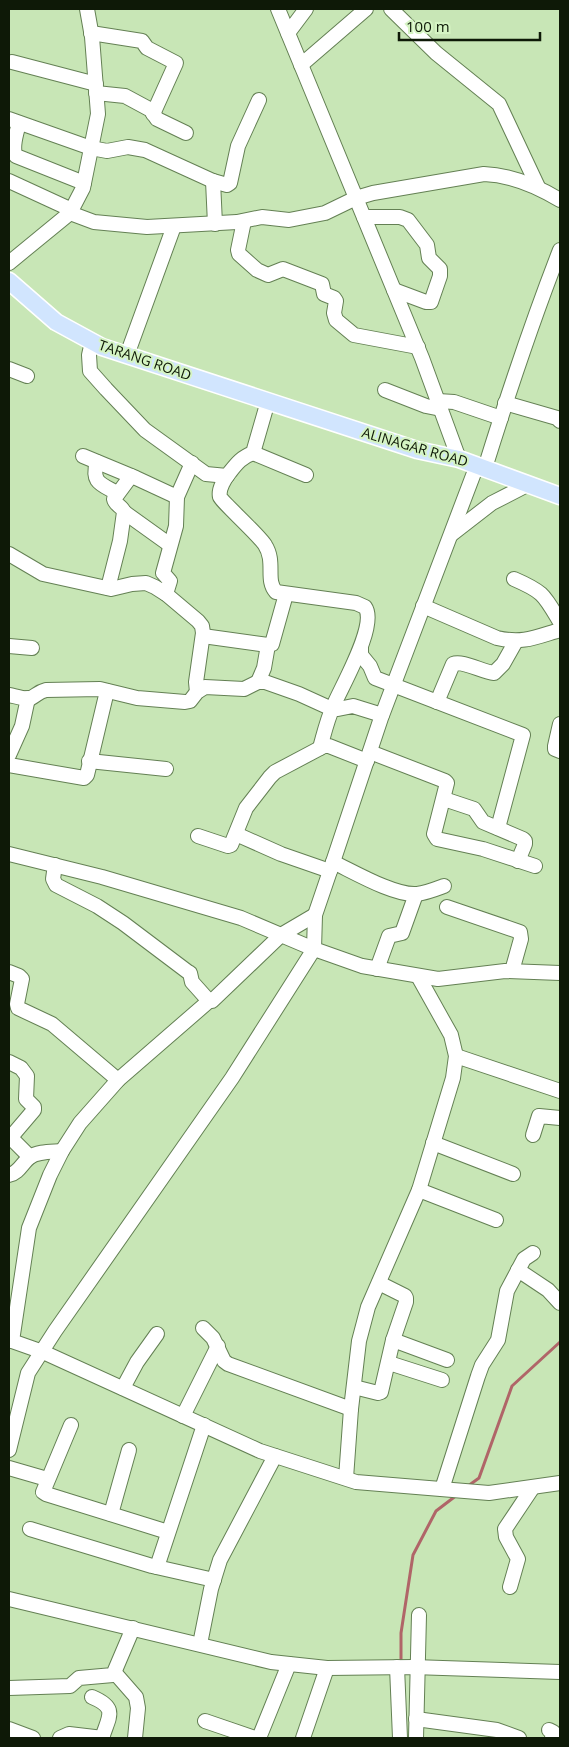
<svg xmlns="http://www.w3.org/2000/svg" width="569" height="1747" viewBox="0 0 569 1747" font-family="'Open Sans',sans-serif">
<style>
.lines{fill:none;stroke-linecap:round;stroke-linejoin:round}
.stream{stroke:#b06568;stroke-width:3}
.minor-casing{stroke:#648054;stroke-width:16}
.major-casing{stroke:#fff;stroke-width:19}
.minor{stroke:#fff;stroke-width:14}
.major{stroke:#d1e5fe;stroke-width:16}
.labels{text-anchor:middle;stroke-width:4;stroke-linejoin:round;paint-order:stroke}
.street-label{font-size:14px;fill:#0e1907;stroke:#d5f4c3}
</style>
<rect width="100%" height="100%" fill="#c8e6b6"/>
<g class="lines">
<!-- stream -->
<g class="stream">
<polyline points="468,1486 479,1478 512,1386 560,1342"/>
<polyline points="401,1664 401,1633 413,1555 436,1511 457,1495"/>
</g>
<defs>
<g id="minor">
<polyline points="278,9 422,358 459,459"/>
<polyline points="391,9 436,53 499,104 538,187"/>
<polyline points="91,33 142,41 147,48 176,63 153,114"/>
<polyline points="288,33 306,9"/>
<polyline points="12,62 96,84"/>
<polyline points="301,65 366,9"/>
<polyline points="96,93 125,96 151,110 157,119 186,133"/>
<polyline points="9,119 91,148 107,151 128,147 145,150 213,181 227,185 230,183 238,146 259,100"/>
<path d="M19,123c-2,9 -8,24 -3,33l68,27"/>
<polyline points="9,181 72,210"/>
<polyline points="213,181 215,224"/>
<path d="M70,213l24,9 53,5 90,-5 25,-5 27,3 36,-7 31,-15 17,-5 111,-19c28,1 53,12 76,26"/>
<polyline points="364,217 400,217 408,220 427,245 429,258 440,269 440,276 431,302 426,302 394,290"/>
<polyline points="244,221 238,250 239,254 257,270 268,275 283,269 322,284 324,294 334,298 336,301 334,313 336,320 354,335 418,347"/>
<polyline points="9,263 70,213 83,188 98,114 92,37 87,9"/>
<polyline points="92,342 89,355 90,371 106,389 145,430 206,474 227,476"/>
<polyline points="127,355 174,226"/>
<polyline points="9,369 27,376"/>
<polyline points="385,390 426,406 441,409"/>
<path d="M268,401l-15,52c-11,4 -16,10 -23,19 -5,6 -12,17 -10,25 1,4 39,38 45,48 11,17 0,35 11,47l80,11 9,4c13,18 -24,80 -32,100 -6,13 -9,27 -13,41"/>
<polyline points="438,401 454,402 501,418"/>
<polyline points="505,403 557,418 560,421"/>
<polyline points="253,453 306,475"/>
<polyline points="83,456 136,478 177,497"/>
<path d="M97,462c-6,21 4,22 20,31"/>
<path d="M485,468c23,-74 47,-146 75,-218"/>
<polyline points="124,512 170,545"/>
<polyline points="452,534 492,503 529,484"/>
<polyline points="9,554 43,574 111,589 132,584 146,583 155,587 166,594 198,621 202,626 203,633 196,682 197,692"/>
<path d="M514,579c30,13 30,16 46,43"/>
<path d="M108,588l12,-47 4,-29c-2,-6 -9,-7 -10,-13l17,-23"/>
<polyline points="166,594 170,581 163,573 176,526 177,497 192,463"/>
<path d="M423,606l74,32c26,6 39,-1 63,-8"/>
<polyline points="203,636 268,645 272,644 286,594"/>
<polyline points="9,646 32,648"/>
<polyline points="361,648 361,655 370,666 375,678 523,735 498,828"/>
<polyline points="258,682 264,668 268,645"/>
<path d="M9,695c6,1 16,5 22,3 6,-3 7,-6 15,-8l54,-1 37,9 48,4 5,-1 7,-9 8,-5 39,2 14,-7h7l34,12 33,15h6l15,-3 29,9"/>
<path d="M437,702l16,-38c9,-4 30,8 41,9l9,-9 13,-23"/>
<polyline points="560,724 555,746 555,749 560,751"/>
<polyline points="370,752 445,781 447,783 434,834 437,839 483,849 535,866"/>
<polyline points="9,755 22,726 28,698"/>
<polyline points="89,761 166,769"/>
<polyline points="9,765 84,778 87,775 107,691"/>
<polyline points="444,799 474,809 483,822 523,839 525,841 525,844 518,861"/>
<polyline points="236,834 281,854 330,871"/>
<polyline points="198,836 228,846 231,845 246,808 270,777 275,772 324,746 329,746 367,761"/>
<polyline points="9,854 102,877 241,918 314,949 362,966 438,979 505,971 560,973"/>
<path d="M333,862c21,10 62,34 84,32 9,-1 19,-5 27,-8"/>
<polyline points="55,865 53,879 56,885 97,906 123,923 188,972 190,973 192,982 209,1001"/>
<polyline points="447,907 520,932 521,939 512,971"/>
<polyline points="377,969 389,936 402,933 416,894"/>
<polyline points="9,972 19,976 22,979 17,1004 18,1008 52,1024 118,1080"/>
<polyline points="456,1056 560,1091"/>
<polyline points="9,1062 21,1068 27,1076 26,1099 34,1107 34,1110 11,1137"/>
<polyline points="533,1135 539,1116 560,1118"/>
<polyline points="9,1136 30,1157"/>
<polyline points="433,1143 513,1174"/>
<path d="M9,1175c10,-2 13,-12 21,-18 8,-6 23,-5 32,-6"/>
<polyline points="419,1190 496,1220"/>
<polyline points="518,1270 548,1290 560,1303"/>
<polyline points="203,1328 213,1338 224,1361 228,1364 351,1409"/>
<polyline points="9,1340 43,1352 260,1451 356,1482 489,1493 560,1483"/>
<polyline points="393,1340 447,1360"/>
<polyline points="12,1341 29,1228 50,1175 62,1151 80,1123 118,1080 209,1001 212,1001 281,935 315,915"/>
<polyline points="389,1363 442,1380"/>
<polyline points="354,1387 378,1393 381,1392 393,1340 406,1302 406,1298 405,1296 379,1283"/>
<polyline points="123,1388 137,1362 157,1334"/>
<polyline points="183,1416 218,1346"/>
<polyline points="71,1425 43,1492 46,1494 168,1532"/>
<polyline points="9,1450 28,1373 55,1331 232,1078 314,949 315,915 330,871 381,718 477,465"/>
<polyline points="9,1468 47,1479"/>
<polyline points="346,1478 351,1409 359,1341 368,1307 419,1190 453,1078 456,1056 451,1035 418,976"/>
<polyline points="442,1489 478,1376 482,1365 498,1340 507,1291 524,1259 533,1253"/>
<polyline points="111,1514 129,1450"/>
<polyline points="30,1529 152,1566 214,1580"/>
<polyline points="157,1567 204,1425"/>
<polyline points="510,1587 518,1559 506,1537 505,1529 533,1487"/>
<polyline points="9,1599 271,1662 327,1668 413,1667 560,1672"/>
<polyline points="200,1644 211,1589 220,1560 275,1456"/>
<polyline points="397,1667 400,1738"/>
<polyline points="115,1673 136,1697 138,1708 135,1738"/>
<polyline points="9,1688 70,1686 79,1678 113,1675 133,1628"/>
<path d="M92,1697c26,11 17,19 10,41"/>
<polyline points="416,1719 497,1730 519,1738"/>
<polyline points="205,1721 255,1738"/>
<polyline points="9,1729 33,1738"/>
<polyline points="549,1730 553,1732 552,1738"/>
<polyline points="60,1738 69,1734 103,1738"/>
<polyline points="259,1738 289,1664"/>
<polyline points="303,1738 327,1668"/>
<polyline points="416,1738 419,1615"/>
</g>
<polyline id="major" points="9,281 56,322 102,347 417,450 459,459 560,496"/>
</defs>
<!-- minor casing -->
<use href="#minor" class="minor-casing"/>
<!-- major casing -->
<use href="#major" class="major-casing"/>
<!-- minor -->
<use href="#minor" class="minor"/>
<!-- major -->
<use href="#major" class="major"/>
</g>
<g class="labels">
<!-- street labels -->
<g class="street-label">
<text transform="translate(145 360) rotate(19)" y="5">TARANG ROAD</text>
<text transform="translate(415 447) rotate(16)" y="5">ALINAGAR ROAD</text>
</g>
</g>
<!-- border -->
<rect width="569" height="1747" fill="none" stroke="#0e1907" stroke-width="20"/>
<!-- scale -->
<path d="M399 32v8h141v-8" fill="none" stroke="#0e1907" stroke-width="2.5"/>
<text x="406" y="32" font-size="15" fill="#0e1907" stroke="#d5f4c3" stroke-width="4" paint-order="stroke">100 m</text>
</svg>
